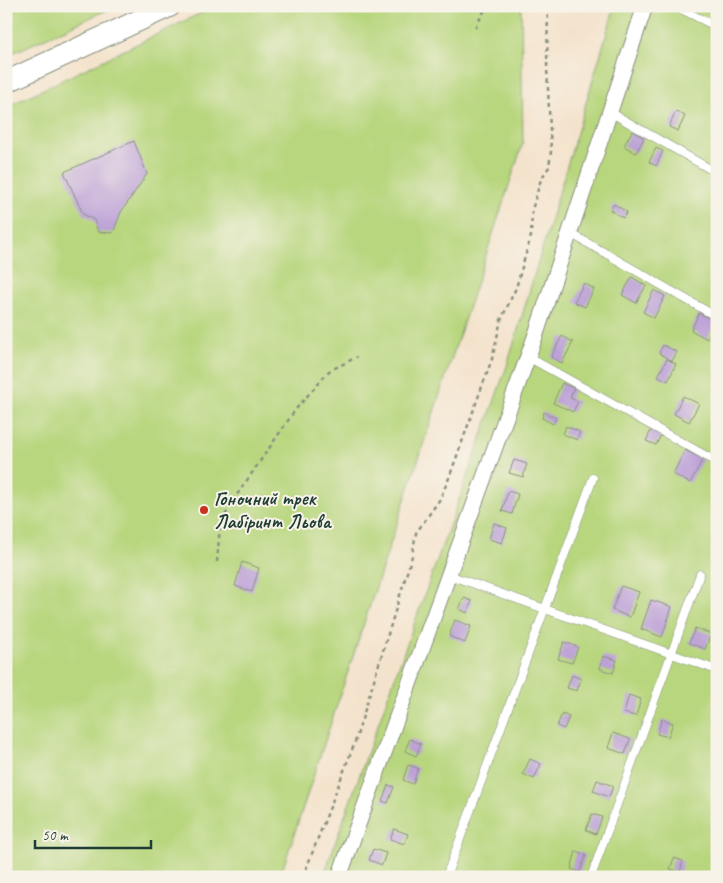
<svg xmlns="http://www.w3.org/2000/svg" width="723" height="883" viewBox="0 0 723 883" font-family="Caveat,sans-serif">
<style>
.green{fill:#b7d67d;stroke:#6b8a58}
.building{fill:#bca0d7}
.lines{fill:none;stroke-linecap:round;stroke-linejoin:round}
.lane-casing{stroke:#8a9080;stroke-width:9}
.street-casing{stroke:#8a9080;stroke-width:17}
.secondary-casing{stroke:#8a9080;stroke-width:23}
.path{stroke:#8a9080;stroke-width:2.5;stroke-dasharray:4 4;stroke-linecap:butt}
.lane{stroke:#fff;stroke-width:8}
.street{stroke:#fff;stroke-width:15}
.secondary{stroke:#fff;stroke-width:21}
.poi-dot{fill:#c8321e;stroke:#f7f3e8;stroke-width:2}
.labels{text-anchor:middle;stroke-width:4;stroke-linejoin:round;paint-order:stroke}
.poi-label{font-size:20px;font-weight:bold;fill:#1f3d34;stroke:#f7f3e8;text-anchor:start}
</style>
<rect width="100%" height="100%" fill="#f7f3e8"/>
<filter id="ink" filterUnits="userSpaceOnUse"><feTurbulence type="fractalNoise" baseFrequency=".02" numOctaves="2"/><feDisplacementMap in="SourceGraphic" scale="10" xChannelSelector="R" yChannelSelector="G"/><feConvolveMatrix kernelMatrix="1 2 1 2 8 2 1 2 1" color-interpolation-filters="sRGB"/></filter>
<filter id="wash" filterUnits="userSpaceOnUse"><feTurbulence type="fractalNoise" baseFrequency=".0096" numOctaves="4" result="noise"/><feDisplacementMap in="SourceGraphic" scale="20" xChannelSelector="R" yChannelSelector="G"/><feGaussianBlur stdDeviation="1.12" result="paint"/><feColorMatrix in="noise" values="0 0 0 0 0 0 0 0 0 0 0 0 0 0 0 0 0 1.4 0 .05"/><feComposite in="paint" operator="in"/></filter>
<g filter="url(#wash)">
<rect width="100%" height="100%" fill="#f4e3cc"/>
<!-- green -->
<g class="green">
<polygon points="6,6 116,6 6,56"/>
<polygon points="216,6 521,6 523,143 280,877 6,877 6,107"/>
<polygon points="615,6 717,6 717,877 323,877 507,366"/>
</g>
<g id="blocks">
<!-- building -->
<g class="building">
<polygon points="676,111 685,116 678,131 669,127"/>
<polygon points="632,131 644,138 636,153 624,146"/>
<polygon points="134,141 147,174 121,212 113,233 98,232 94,220 83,214 64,172"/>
<polygon points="656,148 663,151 656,166 649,162"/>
<polygon points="614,204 627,212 623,218 610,210"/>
<polygon points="632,277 646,286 636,303 622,295"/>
<polygon points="584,283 594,289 585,307 574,302"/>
<polygon points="654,290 665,296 654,318 643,312"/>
<polygon points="699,313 716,322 707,339 691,330"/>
<polygon points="562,336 573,342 562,363 551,357"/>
<polygon points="663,345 677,352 672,361 659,353"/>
<polygon points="667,359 676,364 668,381 658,376"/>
<polygon points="562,383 574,388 570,398 578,401 573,412 553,403"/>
<polygon points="683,396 699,404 689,422 674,414"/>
<polygon points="544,412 556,418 553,424 542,418"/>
<polygon points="566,426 580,432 577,440 563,434"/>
<polygon points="651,430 661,435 656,445 646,441"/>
<polygon points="685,450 703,459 690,483 673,474"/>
<polygon points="514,460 527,464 523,477 509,473"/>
<polygon points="508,491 518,494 512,514 502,511"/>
<polygon points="494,523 507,528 502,543 489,539"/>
<polygon points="242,562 259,568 252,592 235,586"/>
<polygon points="621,586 639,592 630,617 612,610"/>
<polygon points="464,598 472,601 467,613 459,609"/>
<polygon points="651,600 672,607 662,637 641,629"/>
<polygon points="455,620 471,626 465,643 449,636"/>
<polygon points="695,628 711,634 705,649 689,643"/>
<polygon points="564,642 578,647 572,663 558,659"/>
<polygon points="603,656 617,660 613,673 600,669"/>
<polygon points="572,675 581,679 577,691 567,688"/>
<polygon points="629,695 641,699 636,716 624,713"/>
<polygon points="562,714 569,717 564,729 557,726"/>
<polygon points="662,719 673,723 668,737 657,734"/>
<polygon points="613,733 630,739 625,754 608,748"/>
<polygon points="410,739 421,744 416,756 405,751"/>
<polygon points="530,759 541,764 534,779 523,774"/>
<polygon points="408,765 418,768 413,784 403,780"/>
<polygon points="597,780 613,786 609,797 593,791"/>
<polygon points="388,785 394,787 388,803 382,801"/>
<polygon points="592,814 602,817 596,834 586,830"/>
<polygon points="394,829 408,834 404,844 390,839"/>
<polygon points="373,849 386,853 382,865 369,860"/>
<polygon points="576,851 586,855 580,872 571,869"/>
<polygon points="674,858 683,861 680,872 670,869"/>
</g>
</g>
</g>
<g filter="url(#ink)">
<use href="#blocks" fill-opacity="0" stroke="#8a9080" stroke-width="1"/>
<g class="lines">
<defs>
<g id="lane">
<polyline points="675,6 717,27"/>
<polyline points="610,112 717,173"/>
<polyline points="570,233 717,317"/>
<polyline points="528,357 717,462"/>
<polyline points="449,575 717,670"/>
<polyline points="446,877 593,478"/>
<polyline points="591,877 700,574"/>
</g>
<polyline id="street" points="339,877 535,337 645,6"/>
<polyline id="secondary" points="6,82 170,6"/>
</defs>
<!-- lane casing -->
<use href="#lane" class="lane-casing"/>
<!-- street casing -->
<use href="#street" class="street-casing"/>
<!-- secondary casing -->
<use href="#secondary" class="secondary-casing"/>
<!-- path -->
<g class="path">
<polyline points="475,28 487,6"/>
<polyline points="217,562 220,526 232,502 296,409 329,371 357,357"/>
<polyline points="303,877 355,742 412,556 416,533 440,499 449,478 492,359 501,320 516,288 531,236 532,210 541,179 549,167 551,151 547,68 548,6"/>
</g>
<!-- lane -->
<use href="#lane" class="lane"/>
<!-- street -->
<use href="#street" class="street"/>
<!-- secondary -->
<use href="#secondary" class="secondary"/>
</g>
</g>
<!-- markers -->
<circle class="poi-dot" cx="204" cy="510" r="5"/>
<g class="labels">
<!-- poi labels -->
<g class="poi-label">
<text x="214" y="505">Гоночний трек<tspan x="214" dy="23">Лабіринт Льова</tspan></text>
</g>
</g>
<!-- margin -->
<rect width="723" height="883" fill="none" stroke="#f7f3e8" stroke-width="25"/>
<!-- scale -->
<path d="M35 840v8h116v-8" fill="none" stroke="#1f3d34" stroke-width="2.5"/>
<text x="42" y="840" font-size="15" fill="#1f3d34" stroke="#f7f3e8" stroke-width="4" paint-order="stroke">50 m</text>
</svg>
